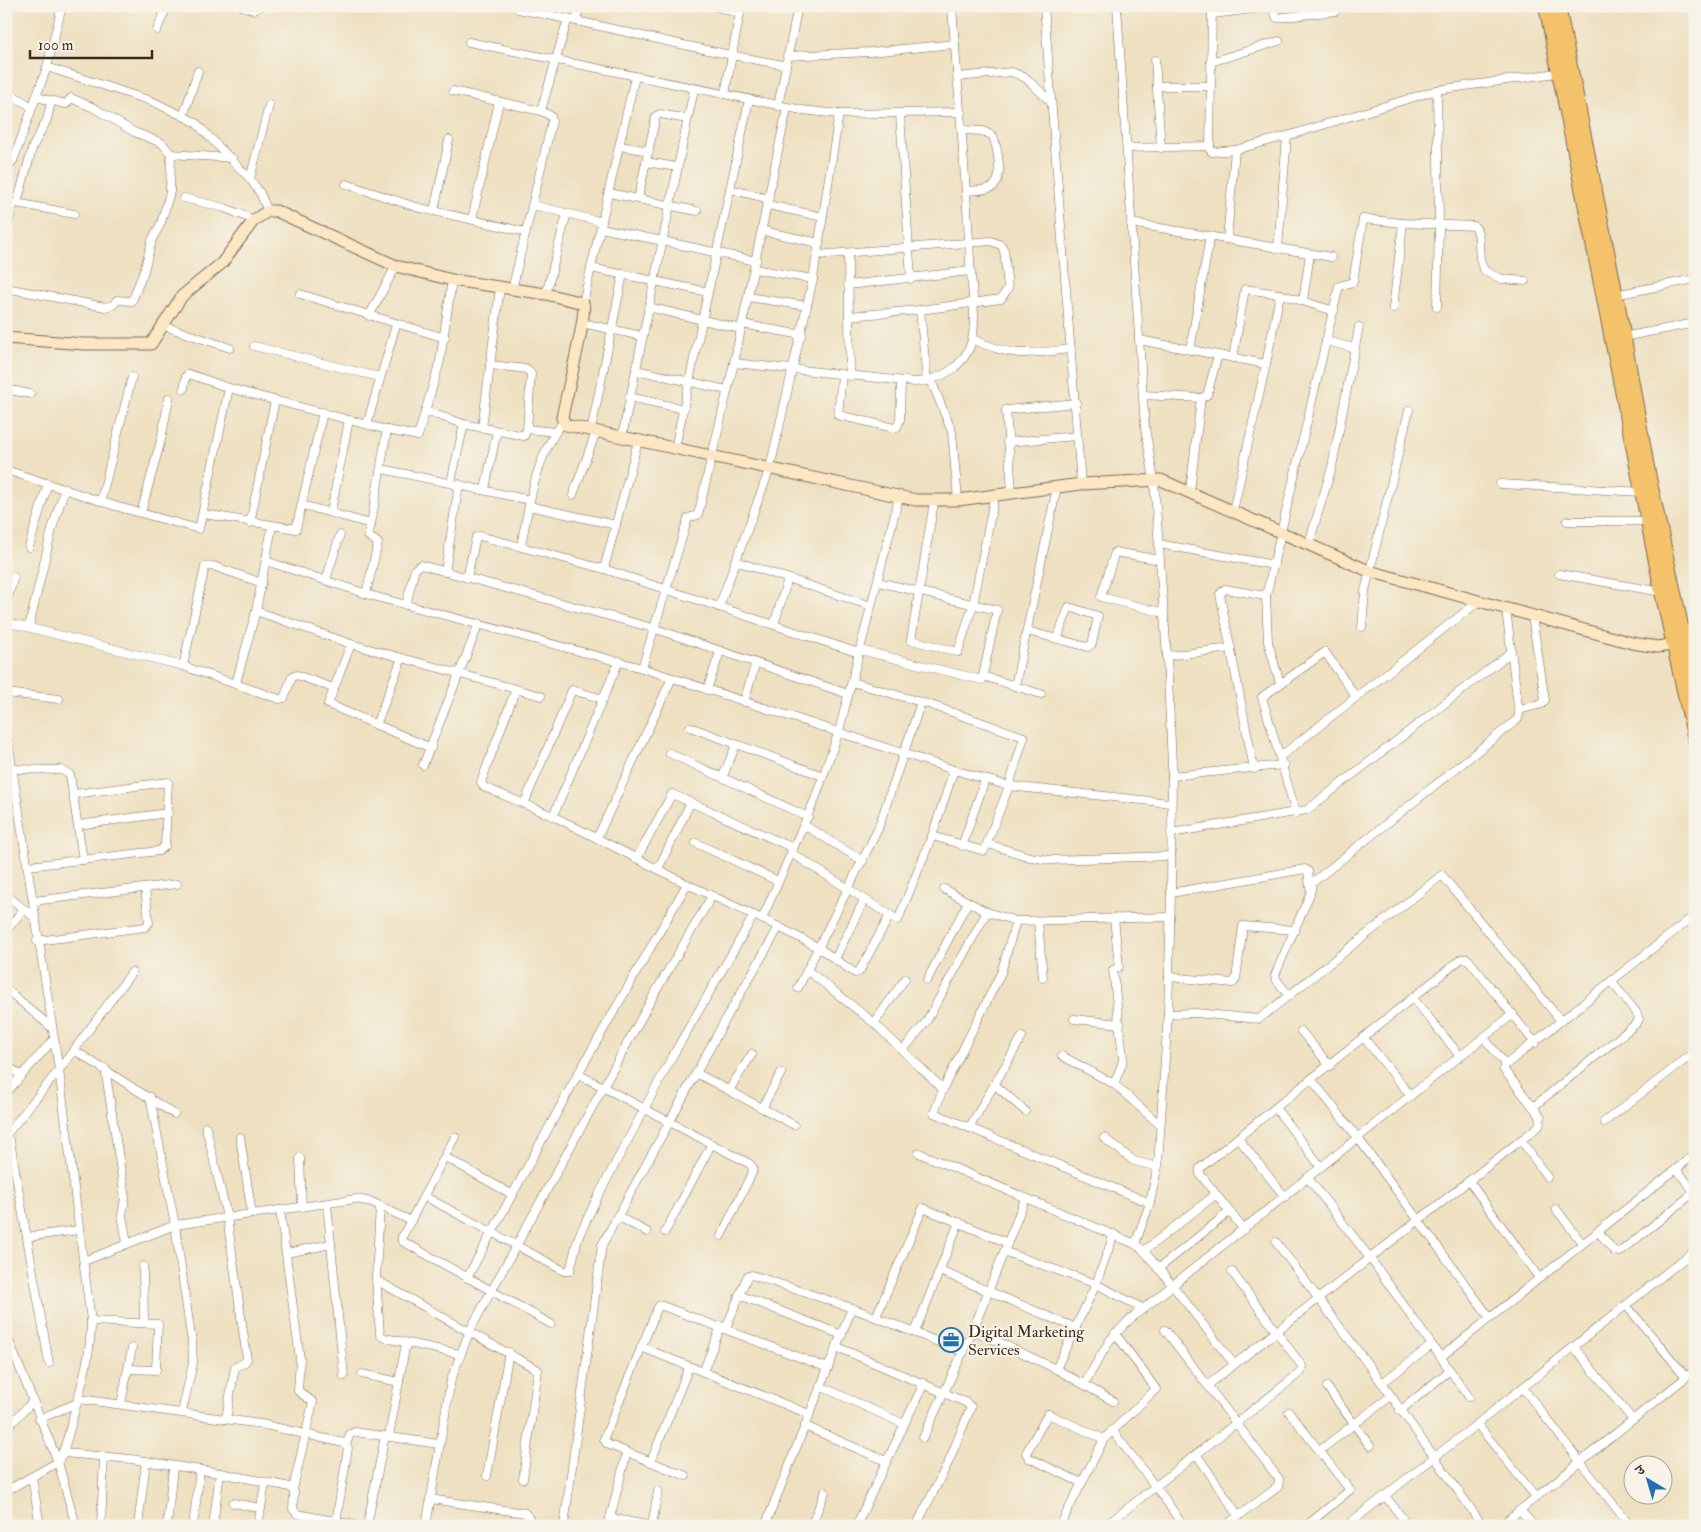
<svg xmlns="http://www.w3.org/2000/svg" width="1701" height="1532" viewBox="0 0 1701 1532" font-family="'IM FELL Double Pica','Noto Serif Devanagari',serif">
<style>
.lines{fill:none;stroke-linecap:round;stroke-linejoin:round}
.street-casing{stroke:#7a6a57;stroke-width:9}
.secondary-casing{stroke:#7a6a57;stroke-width:13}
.highway-casing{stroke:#7a6a57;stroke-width:16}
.street{stroke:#fff;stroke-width:8}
.secondary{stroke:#fbe7c3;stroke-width:11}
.highway{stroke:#f4c26a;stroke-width:14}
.labels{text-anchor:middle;stroke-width:4;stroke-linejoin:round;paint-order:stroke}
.poi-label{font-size:16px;fill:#3b2a1e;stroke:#f7f3e8;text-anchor:start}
</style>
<rect width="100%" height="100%" fill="#f7f3e8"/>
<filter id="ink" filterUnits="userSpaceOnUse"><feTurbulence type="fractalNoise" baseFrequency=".02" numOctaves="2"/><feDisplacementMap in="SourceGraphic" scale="10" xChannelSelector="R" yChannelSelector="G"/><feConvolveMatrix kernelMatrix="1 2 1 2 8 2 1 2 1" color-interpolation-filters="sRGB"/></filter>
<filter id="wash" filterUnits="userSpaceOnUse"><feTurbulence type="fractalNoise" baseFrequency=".0096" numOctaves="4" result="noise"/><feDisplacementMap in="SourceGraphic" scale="20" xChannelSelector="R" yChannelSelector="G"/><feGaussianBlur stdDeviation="1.12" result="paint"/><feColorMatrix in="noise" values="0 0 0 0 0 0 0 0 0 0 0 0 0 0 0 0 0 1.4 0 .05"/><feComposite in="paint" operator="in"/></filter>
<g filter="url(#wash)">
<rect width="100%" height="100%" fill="#eee0c0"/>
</g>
<g filter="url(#ink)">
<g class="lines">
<defs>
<g id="street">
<polyline points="242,6 254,10 260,6"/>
<polyline points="714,6 740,14"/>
<polyline points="1044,6 1081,484"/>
<polyline points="1117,6 1145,428 1154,480 1167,656 1172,765 1171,893 1168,1014 1158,1164 1150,1203 1135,1244 1144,1251 1173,1286 1234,1364"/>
<polyline points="1212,6 1210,150 1212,152 1235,150 1287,136 1437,90 1563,72"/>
<polyline points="6,7 7,6"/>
<path d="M518,9c90,17 177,41 267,56"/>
<polyline points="1213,14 1269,7 1272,7 1277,18 1336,11"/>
<polyline points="576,20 580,6"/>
<polyline points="157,30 167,6"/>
<polyline points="469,42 802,110 839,114 961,112"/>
<polyline points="787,56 870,52 955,44"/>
<polyline points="1155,60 1161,148"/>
<polyline points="1211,62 1279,41"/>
<polyline points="47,67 154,102 195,122 250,179 260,193 268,211"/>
<polyline points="957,77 1012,72 1026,78 1051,102"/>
<polyline points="1157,86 1211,86"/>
<polyline points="6,91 32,107"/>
<polyline points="453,91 541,111 551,116 552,121 512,290"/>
<polyline points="725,94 741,6"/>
<polyline points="778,106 798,6"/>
<polyline points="541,111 568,18"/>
<polyline points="184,114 198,71"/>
<polyline points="900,114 911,279"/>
<path d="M963,130l20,1 10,5c4,11 11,41 1,50 -7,5 -19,4 -27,5"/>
<polyline points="620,146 649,151"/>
<polyline points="1127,148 1210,146"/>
<polyline points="171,154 232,158"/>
<polyline points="646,162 677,167"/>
<polyline points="6,168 13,161 47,67 62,6"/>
<polyline points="250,179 269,105"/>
<polyline points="346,184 416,207 526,232"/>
<polyline points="730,189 769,199"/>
<polyline points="609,193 697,211"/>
<polyline points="184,198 225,208 254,220"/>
<polyline points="638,199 656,116 660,114 687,119"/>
<polyline points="16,203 74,214"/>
<polyline points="533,205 602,222"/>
<polyline points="768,205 823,217"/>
<polyline points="434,211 449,140"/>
<polyline points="472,219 499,102"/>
<polyline points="1131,223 1331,257"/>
<polyline points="601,228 756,261"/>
<polyline points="763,231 819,243"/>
<polyline points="6,232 13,204 17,203 33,146 47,120 51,102"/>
<polyline points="1227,239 1235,150"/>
<polyline points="1278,249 1287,136"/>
<polyline points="848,254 850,376"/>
<polyline points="817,255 991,241 1001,245 1004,250 1008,288 1001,299 920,310 849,316"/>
<polyline points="591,268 708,292"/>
<polyline points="754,269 813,279"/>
<polyline points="848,285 970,271"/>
<polyline points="6,288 105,307 113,305 117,300 132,301 144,271 152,240 161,223 170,192 171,154 162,143 134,132 94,108 71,98 66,104 36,97"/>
<polyline points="300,294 445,338"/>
<polyline points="546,294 567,213"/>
<polyline points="1615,295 1695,279"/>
<polyline points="748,297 807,306"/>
<polyline points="1303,301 1310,254"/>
<polyline points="583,303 635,77"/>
<polyline points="648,307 741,329"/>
<polyline points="1437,307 1439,225 1437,90"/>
<polyline points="1393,308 1403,223"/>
<polyline points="920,310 927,381"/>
<polyline points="369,316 396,266"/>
<polyline points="582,323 642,336"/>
<polyline points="742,324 802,335"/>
<polyline points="164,326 230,348"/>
<polyline points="1623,337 1695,323"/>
<path d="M972,339c42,19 55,15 99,10"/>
<polyline points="1139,340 1266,364"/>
<polyline points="1326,341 1354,348"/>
<polyline points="254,346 379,377"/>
<polyline points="1190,350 1210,236"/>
<polyline points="1233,358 1245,289 1280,294"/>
<polyline points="734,363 787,108"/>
<polyline points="636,370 727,390"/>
<polyline points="842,375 838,415 894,428 897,427 900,420 901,381"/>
<polyline points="931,380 952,432 958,500"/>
<polyline points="6,389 30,394"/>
<polyline points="184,389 186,376 189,374 229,388 387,430 418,436 440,361 452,280"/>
<polyline points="1143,395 1201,398 1190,491"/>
<polyline points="629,397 684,409"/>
<polyline points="1201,398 1207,395 1218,355"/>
<polyline points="425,411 464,424 524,436 527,429 531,374 527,369 490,365"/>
<polyline points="367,424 396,325"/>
<polyline points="482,428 500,288"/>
<polyline points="527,429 555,432"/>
<polyline points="591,431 623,274"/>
<polyline points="622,437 694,89"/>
<polyline points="1007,442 1077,436"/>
<polyline points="675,448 749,100"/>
<polyline points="382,469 530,500"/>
<polyline points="6,470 115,506 199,529 229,388"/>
<polyline points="451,482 464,424"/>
<polyline points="1500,484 1642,492"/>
<polyline points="485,489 497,431"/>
<polyline points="1012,492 1006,410 1076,403"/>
<polyline points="573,495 596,432"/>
<polyline points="101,500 132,377"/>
<polyline points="934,502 911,640 958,652 973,605 995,494"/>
<polyline points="302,505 371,524 387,430"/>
<polyline points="529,506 616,525"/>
<polyline points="331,511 349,420"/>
<polyline points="1233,511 1266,364 1280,294 1334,311"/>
<polyline points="141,513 161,440 169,398"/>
<polyline points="204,514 296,529 323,412"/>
<polyline points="1567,521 1647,521"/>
<polyline points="250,523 275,400"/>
<polyline points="1309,543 1332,467 1359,327"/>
<polyline points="1159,544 1274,565"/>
<path d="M521,546c8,-42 15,-89 41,-123"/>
<polyline points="29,547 48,483"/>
<polyline points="1160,560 1115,552 1101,597 1164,613"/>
<polyline points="266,561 373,596 642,668 954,770 1009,786 1170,803"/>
<polyline points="735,561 871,606"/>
<polyline points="604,569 638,441"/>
<polyline points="445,572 459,484"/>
<polyline points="1559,574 1662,592"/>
<polyline points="467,578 476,537 480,536 604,569 859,653"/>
<polyline points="326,580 340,535"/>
<polyline points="366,594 378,543 368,536 371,524"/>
<polyline points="6,603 14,577"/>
<polyline points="406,605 415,569 421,565 653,628 848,694"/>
<polyline points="719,607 770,468 813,279 839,114"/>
<polyline points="256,611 351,644 541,696"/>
<polyline points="6,622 183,666 279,699 284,698 292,677 297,675 333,688"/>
<polyline points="774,625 788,578"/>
<polyline points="29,627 52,529 65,488"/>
<polyline points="1362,627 1365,591 1409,410"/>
<polyline points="1027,631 1088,647 1092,644 1098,616 1069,607 1057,639"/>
<polyline points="351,644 328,704 431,748"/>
<polyline points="860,650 982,680 997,610 878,582"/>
<polyline points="1167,656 1231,648"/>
<polyline points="183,666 205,567 213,566 262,583"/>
<path d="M642,668l46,-150 10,-3 36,-152 181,19c26,-2 50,-15 57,-42 5,-23 -1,-56 -2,-80 -4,-85 -12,-169 -18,-254"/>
<polyline points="983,676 1041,694"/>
<polyline points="852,682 931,705 1024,737 1009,786 984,851 932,836"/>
<polyline points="236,683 256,611 272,527"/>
<path d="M1280,683l-12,-41 -2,-46 73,-310 14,-4 10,-63 40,4 71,3c10,8 0,33 12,46l16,7 23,2"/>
<polyline points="1015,686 1057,487"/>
<polyline points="516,689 481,782 484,787 553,816 687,884 779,927 819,948 855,973 859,972 890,915"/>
<polyline points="707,690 720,652"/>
<polyline points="6,693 59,699"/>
<polyline points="744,702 755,665"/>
<polyline points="1519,710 1542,704 1545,700 1532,616"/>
<polyline points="376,725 402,658"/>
<polyline points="690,727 823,776"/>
<path d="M6,728l53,342 32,251c0,34 -9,63 -18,96 -4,15 -7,31 -15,45l-52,29"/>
<polyline points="669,753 808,817"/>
<polyline points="1281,756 1479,601"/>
<polyline points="423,765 479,623"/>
<polyline points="12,769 62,770 70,775 83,860"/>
<polyline points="1254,769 1220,594 1225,589 1266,596"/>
<polyline points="723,776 736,745"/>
<polyline points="1172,776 1284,765"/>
<polyline points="524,804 572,690 603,699"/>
<polyline points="1296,813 1262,697 1325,652 1356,697"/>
<polyline points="553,816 619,661"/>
<polyline points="78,825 168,813"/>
<polyline points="804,825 863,861"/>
<polyline points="1171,833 1307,810 1510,653"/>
<polyline points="597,838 672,678"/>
<polyline points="696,843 778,881"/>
<polyline points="988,844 1030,857 1050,860 1171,856"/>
<polyline points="962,846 985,780"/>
<polyline points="791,853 898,920 932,836 954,770"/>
<polyline points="637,858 672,794 793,848"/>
<polyline points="28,866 159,851 165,846 168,782 74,794"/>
<polyline points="658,869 691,802"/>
<polyline points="944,889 987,912 1016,921 1169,917"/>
<polyline points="1171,893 1305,869 1308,871 1310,887"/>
<polyline points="6,895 34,917"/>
<polyline points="33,901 177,884"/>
<polyline points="762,919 815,799 839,731 899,497"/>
<polyline points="1016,921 1001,973 943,1089 934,1113 1150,1203"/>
<polyline points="1038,921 1043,978"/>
<polyline points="6,931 24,909"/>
<polyline points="37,941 145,927 149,923 145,888"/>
<polyline points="835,959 864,900"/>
<polyline points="807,970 874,1023 943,1089"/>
<polyline points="1169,977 1233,983 1236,979 1243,926 1295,930"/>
<polyline points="927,980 968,902"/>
<polyline points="798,988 878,829 921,702"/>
<polyline points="6,989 51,1027"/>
<polyline points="1289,996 1276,979 1275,975 1310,894 1312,883 1518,719 1519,714 1506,609"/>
<polyline points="1413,998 1460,1056"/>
<polyline points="1168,1014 1195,1013 1259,1019 1442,875 1561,1021"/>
<polyline points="1074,1019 1120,1024"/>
<polyline points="874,1023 905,979"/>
<polyline points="1301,1031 1330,1066"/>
<polyline points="1364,1038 1411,1096"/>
<polyline points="1484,1038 1506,1065"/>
<polyline points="904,1049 926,1022 987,912"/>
<polyline points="74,1050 174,1114"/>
<polyline points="1062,1056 1114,1084 1160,1125"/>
<polyline points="6,1064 21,1076"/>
<polyline points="105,1068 125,1198 122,1215 127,1243"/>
<polyline points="696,1073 794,1125"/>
<polyline points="578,1074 750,1164 753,1168 752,1173 721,1236"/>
<polyline points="1312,1080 1358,1138 1490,1318"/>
<polyline points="994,1084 1025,1111"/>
<polyline points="1114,1084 1122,1064 1123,1058 1113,970 1119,967 1114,918"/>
<polyline points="729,1090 752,1054"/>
<polyline points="6,1093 54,1039"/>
<polyline points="150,1097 175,1225 192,1343 193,1363 182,1412"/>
<polyline points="1533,1107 1637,1023 1639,1019 1636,1012 1611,981"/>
<polyline points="762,1108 781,1073"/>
<polyline points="1276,1109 1321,1167"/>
<polyline points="1604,1122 1695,1052"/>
<polyline points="206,1127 227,1217 247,1359 244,1363 235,1367 226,1419"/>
<polyline points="969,1128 1022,1037"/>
<polyline points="6,1135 59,1070 132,972"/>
<polyline points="240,1137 252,1214"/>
<polyline points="455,1137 402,1237 402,1241 551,1324"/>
<polyline points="6,1138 10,1141 49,1363"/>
<polyline points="1104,1138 1134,1161 1158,1167"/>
<polyline points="1238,1138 1285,1197"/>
<polyline points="1521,1140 1547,1177"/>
<polyline points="919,1153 1135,1244"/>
<polyline points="445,1157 513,1195"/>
<polyline points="300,1158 302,1207"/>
<polyline points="1308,1178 1370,1258 1469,1397"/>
<polyline points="1469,1181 1539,1278"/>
<polyline points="424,1196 564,1271 570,1271 578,1238 598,1196 672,1057 754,915"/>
<polyline points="327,1204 344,1376"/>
<polyline points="380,1206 376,1277 380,1335 385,1338 460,1354"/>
<polyline points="1556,1209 1582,1243"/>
<polyline points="280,1210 300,1359 298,1391 313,1402 293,1489"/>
<polyline points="617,1216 647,1232"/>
<polyline points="1244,1230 1200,1174 1200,1168 1461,959 1468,959 1535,1043"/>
<polyline points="1598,1231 1614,1251 1620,1252 1692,1194 1692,1189 1676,1169"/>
<polyline points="665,1232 711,1145"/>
<polyline points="27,1237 78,1230"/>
<polyline points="1276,1242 1382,1383 1483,1526"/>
<polyline points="1144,1251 1215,1195"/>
<polyline points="1006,1252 1096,1284 1144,1309"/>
<polyline points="287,1253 331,1244"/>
<polyline points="84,1261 175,1225 356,1199 372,1202 411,1221"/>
<polyline points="143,1266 144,1322"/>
<polyline points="1158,1269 1229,1212"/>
<polyline points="940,1271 1076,1328"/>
<polyline points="467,1278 578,1074 687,884"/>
<polyline points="376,1280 538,1370 523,1479"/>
<polyline points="1694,1288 1695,1289"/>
<polyline points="739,1295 842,1335"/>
<polyline points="1626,1305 1686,1377"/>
<polyline points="876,1317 923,1208 1008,1243"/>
<polyline points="91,1321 158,1324 156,1370 129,1369"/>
<polyline points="726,1328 747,1277 752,1275 852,1308 964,1352"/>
<polyline points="973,1330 1056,1369 1113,1401"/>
<polyline points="1165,1330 1279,1479 1278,1487 1225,1526"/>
<polyline points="915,1332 959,1222"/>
<polyline points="6,1334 58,1462 76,1526"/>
<polyline points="641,1347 809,1414"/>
<polyline points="837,1347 965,1402 971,1407 949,1461 916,1526"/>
<polyline points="1574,1347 1632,1419"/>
<polyline points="1441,1357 1695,1154"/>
<polyline points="828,1368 852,1308"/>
<polyline points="1056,1369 1096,1284 1114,1234"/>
<polyline points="703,1372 721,1326"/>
<polyline points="362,1374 399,1382"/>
<polyline points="1382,1383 1432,1345"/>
<polyline points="1084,1384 1110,1340 1129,1320 1513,1014"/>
<polyline points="1208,1385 1539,1126 1541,1117 1504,1070 1504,1066 1695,915"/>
<polyline points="820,1386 904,1424"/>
<polyline points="1327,1387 1370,1446"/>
<polyline points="1523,1388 1630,1526"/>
<polyline points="79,1399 261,1424 344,1443 348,1448 336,1522"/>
<polyline points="121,1404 132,1348"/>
<polyline points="1400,1411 1450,1370"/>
<polyline points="1289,1412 1350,1490 1306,1526"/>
<polyline points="39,1419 77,1403"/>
<polyline points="1477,1424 1536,1497"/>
<polyline points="805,1426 886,1461"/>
<polyline points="6,1429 33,1401"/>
<polyline points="1112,1430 1165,1499 1183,1526"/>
<polyline points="389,1436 406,1343"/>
<polyline points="923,1438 973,1330 1025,1199"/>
<polyline points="346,1445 350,1434 355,1432 439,1444"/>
<polyline points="1319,1451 1391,1396"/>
<polyline points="63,1453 131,1459 220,1473 290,1487 294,1492 293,1509 297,1514 360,1526"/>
<polyline points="1197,1455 1238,1515"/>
<polyline points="651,1461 689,1367"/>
<polyline points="487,1476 509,1352"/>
<polyline points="686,1476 607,1444 604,1439 657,1309 660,1305 828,1368 765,1526"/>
<polyline points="32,1477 40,1526"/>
<polyline points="1082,1483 1029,1458 1026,1453 1048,1414 1104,1439"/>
<polyline points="1385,1496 1409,1526"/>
<polyline points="430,1499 525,1513 529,1518 528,1526"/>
<polyline points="233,1503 261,1508"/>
<polyline points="1520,1510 1534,1526"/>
<polyline points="610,1518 652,1526"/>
<polyline points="1351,1522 1477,1424 1695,1250"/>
<polyline points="101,1526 104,1457"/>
<polyline points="138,1526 146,1461"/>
<polyline points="167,1526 173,1467"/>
<polyline points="193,1526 200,1470"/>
<polyline points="213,1526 220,1473"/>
<polyline points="258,1526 265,1483"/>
<polyline points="367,1526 385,1436"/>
<polyline points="426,1526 451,1380 470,1330 656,991 712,896"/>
<polyline points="564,1526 602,1245 728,1015 779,927"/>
<polyline points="608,1526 627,1452"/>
<polyline points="652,1526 658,1491"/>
<polyline points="811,1526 825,1492"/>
<polyline points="856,1526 924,1383"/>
<polyline points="1060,1526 1104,1439 1156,1389 1115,1333"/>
<polyline points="1105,1526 1301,1372 1302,1366 1232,1272"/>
<polyline points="1500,1526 1695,1370"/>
</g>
<path id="secondary" d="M6,338l78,6h67l31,-48 40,-33 32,-43 14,-9h8l120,55 56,14 94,14 37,9c5,11 -18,96 -21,115l4,7 350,75h42l123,-16 80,-4 208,91 263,72 26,4 24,-4"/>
<g id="highway">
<polyline points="1546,6 1662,592 1695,739"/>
<polyline points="1558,6 1618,306 1649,478 1695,690"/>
</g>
</defs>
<!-- street casing -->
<use href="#street" class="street-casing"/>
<!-- secondary casing -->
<use href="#secondary" class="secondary-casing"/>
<!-- highway casing -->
<use href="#highway" class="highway-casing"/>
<!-- street -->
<use href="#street" class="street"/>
<!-- secondary -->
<use href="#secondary" class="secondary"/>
<!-- highway -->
<use href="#highway" class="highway"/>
</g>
</g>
<!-- icons -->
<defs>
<symbol id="office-ring" viewBox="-11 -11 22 22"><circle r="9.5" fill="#f7f3e8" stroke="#1f6fb2" stroke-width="1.5"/><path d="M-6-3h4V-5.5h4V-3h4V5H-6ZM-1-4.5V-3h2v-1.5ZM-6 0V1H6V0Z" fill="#1f6fb2"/></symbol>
</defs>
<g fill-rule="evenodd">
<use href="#office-ring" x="937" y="1326" width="28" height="28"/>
</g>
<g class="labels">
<!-- poi labels -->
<g class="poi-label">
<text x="968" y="1337">Digital Marketing<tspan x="968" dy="18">Services</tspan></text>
</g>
</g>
<!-- margin -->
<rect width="1701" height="1532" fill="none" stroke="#f7f3e8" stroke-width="25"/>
<!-- north arrow -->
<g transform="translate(1648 1480) rotate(322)"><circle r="24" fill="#f7f3e8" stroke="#aca397"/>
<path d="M0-4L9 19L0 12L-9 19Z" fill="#1f6fb2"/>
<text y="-8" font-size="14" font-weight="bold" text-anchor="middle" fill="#3b2a1e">उ</text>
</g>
<!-- scale -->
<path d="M30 50v8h122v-8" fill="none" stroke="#3b2a1e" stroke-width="2.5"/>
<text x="38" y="50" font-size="15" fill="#3b2a1e" stroke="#f7f3e8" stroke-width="4" paint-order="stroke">100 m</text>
</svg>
